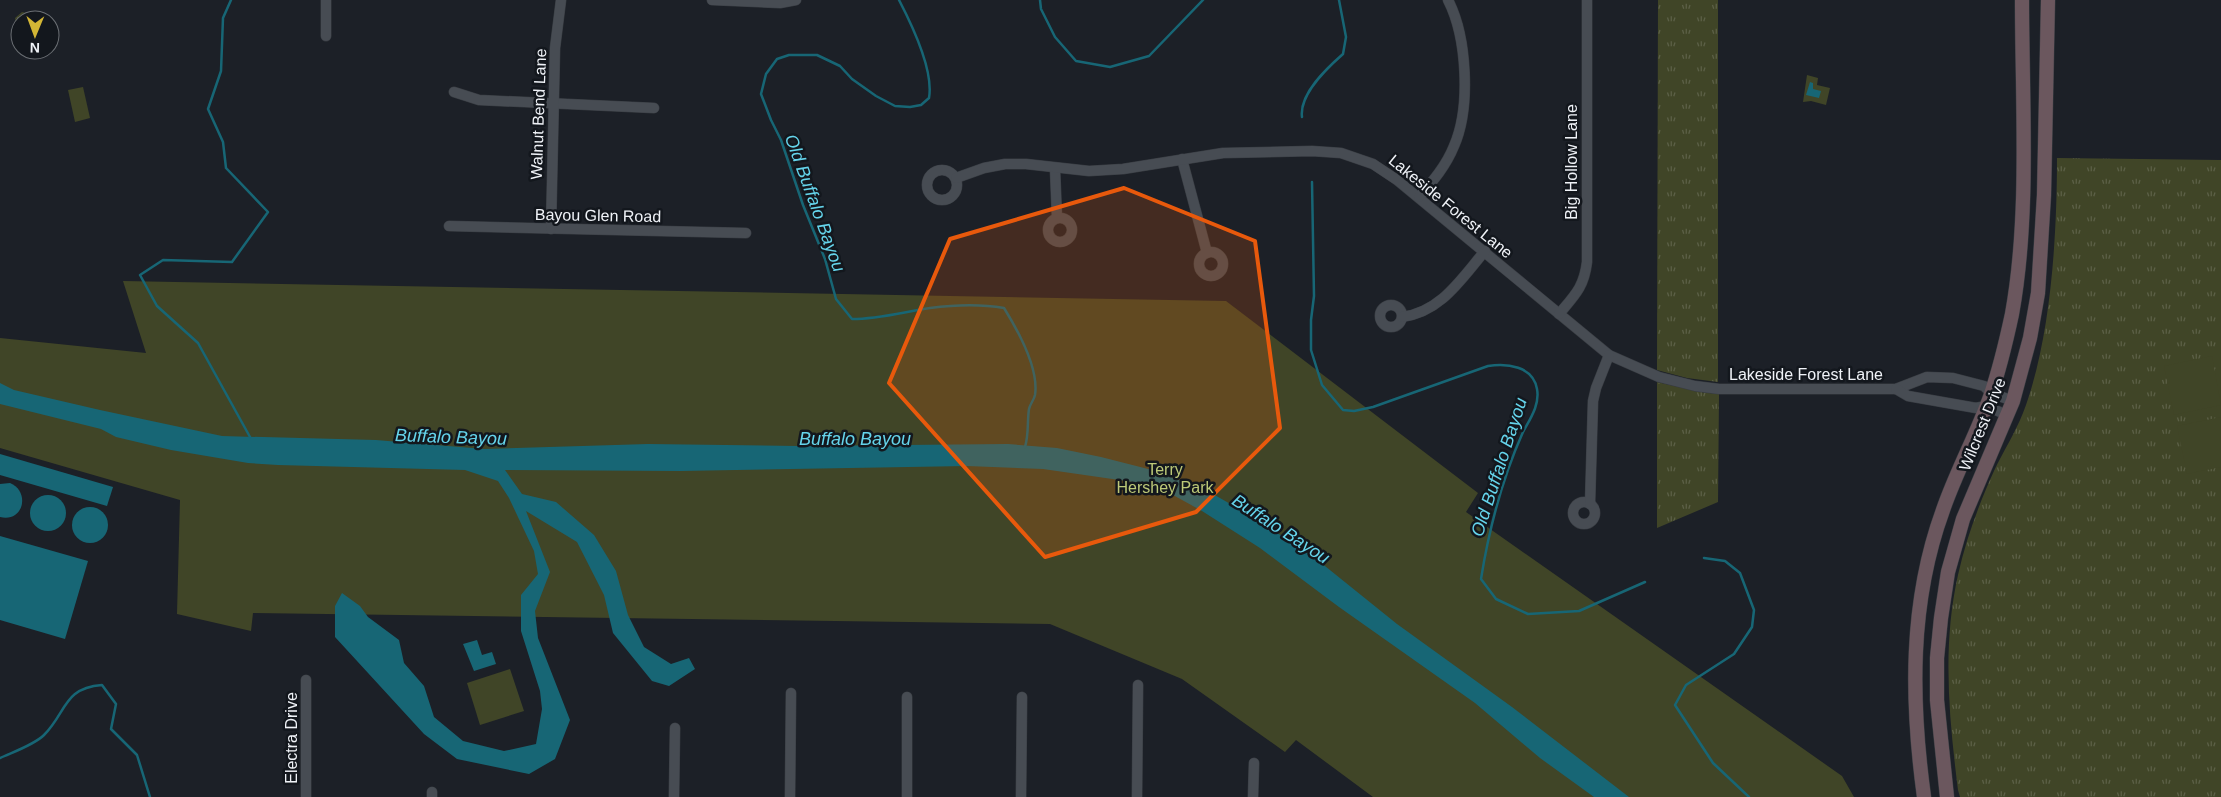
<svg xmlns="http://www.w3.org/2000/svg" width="2221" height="797" viewBox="0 0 2221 797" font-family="Arial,sans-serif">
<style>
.grass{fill:url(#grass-tufts)}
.park{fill:#404527}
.water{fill:#176675}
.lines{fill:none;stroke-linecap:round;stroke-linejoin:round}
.stream{stroke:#176675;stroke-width:2.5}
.street-casing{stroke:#393d43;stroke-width:11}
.secondary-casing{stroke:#393d43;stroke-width:15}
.street{stroke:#474c53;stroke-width:10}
.secondary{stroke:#6b575e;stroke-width:14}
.marked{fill:#e8590c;fill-opacity:0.2;stroke:#e8590c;stroke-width:4;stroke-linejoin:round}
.labels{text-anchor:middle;stroke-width:5;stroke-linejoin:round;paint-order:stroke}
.street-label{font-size:16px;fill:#eff2f7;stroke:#13171d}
.park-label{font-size:16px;fill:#bdc978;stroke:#13171d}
.water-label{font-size:18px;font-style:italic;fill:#65d4eb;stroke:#13171d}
</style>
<defs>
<pattern id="grass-tufts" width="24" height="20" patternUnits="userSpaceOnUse" patternTransform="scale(1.25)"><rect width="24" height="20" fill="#404527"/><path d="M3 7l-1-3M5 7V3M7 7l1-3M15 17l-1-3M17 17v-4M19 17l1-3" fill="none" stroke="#5c6047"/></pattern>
</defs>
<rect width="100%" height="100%" fill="#1c2027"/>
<!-- grass -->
<g class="grass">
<polygon points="1658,0 1718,0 1718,382 1687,378 1657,370"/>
<polygon points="22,12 30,14 33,20 20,20 20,28 16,24 15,18"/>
<path d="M2057,158l164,2v637h-261l-2,-7c-9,-72 -16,-144 0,-215 8,-36 21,-71 36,-104 9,-19 21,-38 29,-58 28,-73 34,-176 34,-255z"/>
<polygon points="1657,382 1701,392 1719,394 1718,502 1657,528"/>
</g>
<!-- park -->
<g class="park">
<polygon points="1807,75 1818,78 1817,85 1830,88 1826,105 1811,101 1803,102"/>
<polygon points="83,87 90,118 75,122 68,90"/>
<polygon points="123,281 1226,301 1478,493 1466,512 1842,776 1854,797 1373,797 1296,740 1285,752 1182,679 1050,624 253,613 251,631 177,614 180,500 0,448 0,338 146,353"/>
<polygon points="2212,356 2221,405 2174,415 2164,366"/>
<polygon points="2221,417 2221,467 2187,474 2177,426"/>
<polygon points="510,669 524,711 480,725 467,683"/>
</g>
<!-- water -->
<g class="water">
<polygon points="1810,82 1813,83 1813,89 1821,91 1819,98 1806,95"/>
<polygon points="0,383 14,390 100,410 222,436 376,440 484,449 648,444 798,446 1008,444 1057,448 1101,457 1152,470 1206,490 1253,517 1315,558 1397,624 1512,707 1629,797 1594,797 1540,758 1475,703 1339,607 1260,548 1202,511 1164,490 1147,484 1043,469 967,466 680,471 505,470 522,494 556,502 594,535 616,571 628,615 644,647 671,664 689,658 695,669 669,686 652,681 613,633 604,595 577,542 526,511 550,572 535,611 538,638 570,720 555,759 529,774 457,759 424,734 335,637 335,606 342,593 360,606 368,617 399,640 404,663 424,686 434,717 463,741 504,751 536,744 542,709 540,691 521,631 521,595 538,574 534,551 509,498 498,481 465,470 278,465 248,463 171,450 116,437 101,429 0,404"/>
<polygon points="0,454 113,487 107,506 0,475"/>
<path d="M10,483c21,9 13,40 -10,34v-33z"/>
<circle cx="48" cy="513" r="18"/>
<circle cx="90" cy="525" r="18"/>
<polygon points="0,536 88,561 65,639 0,620"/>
<polygon points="477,640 482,655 492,652 496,664 474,671 463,644"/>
</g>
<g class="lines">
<!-- stream -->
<g class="stream">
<polyline points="231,0 223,18 221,71 208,109 223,142 226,168 268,212 232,262 163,260 140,275 157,306 198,343 250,437"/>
<path d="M899,0c13,25 35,70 30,98l-8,7 -11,2 -15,-1 -19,-10 -24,-17 -12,-13 -23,-11h-28l-12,4 -11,15 -5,20 10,26 10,20 22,65 22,54 11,40 16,20c27,0 51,-7 78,-11 23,-3 51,-4 74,0 13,21 35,61 31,87 -1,5 -5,9 -6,14 -2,13 0,25 -4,38"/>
<polyline points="1040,0 1041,9 1055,37 1076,61 1110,67 1149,56 1203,0"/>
<path d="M1302,117c-3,-23 25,-49 41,-63l3,-17 -7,-37"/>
<path d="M1312,182l2,114 -3,24v30l11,35 21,25 11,1 19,-4 115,-41c19,-3 45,0 49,23 3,16 -7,30 -14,43 -21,47 -34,97 -42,147l15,20 32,15 51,-3 66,-29"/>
<polyline points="1704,558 1725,561 1740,573 1754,610 1752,627 1734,654 1686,685 1675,705 1713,763 1749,797"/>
<path d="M0,758c13,-6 34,-13 44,-23 23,-23 19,-47 58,-50l14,19 -5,25 26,26 13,42"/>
</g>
<defs>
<g id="street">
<polyline points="326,0 326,36"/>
<polyline points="712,0 780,3 796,0"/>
<polyline points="454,92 479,100 654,108"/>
<polyline points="1182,159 1207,253"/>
<polyline points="1055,169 1057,218"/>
<circle cx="942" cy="185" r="15"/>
<polyline points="956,178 984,168 1005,164 1026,164 1089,171 1123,169 1223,153 1312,151 1341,153 1373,164 1397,180 1609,355 1659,377 1695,386 1719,389 1896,389 1927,377 1953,378 1984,386 1991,393 2013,401"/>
<path d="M1419,197c14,-16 27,-31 35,-51 17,-39 13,-109 -6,-146"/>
<circle cx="1060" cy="230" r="12"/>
<polyline points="449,226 746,233"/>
<polyline points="551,229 555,48 561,0"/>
<circle cx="1211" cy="264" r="12"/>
<circle cx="1391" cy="316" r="11"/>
<path d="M1559,314c16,-19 25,-27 28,-52v-262"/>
<path d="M1402,317c39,-5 59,-38 83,-66"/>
<polyline points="1896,389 1908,396 1976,408 1986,406 2007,415"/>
<circle cx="1584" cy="513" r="11"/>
<polyline points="1590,504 1593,401 1596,388 1609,355"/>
<polyline points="306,797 306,680"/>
<polyline points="432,797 432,792"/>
<polyline points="674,797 675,728"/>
<polyline points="790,797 791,693"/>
<polyline points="907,797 907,697"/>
<polyline points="1021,797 1022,697"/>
<polyline points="1137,797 1138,685"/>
<polyline points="1253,797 1254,763"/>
</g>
<g id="secondary">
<path d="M1924,797c-13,-96 -15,-194 19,-287 13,-38 33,-74 47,-113 9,-26 16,-55 22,-83 18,-99 10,-213 10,-314"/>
<polyline points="1947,797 1937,700 1937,658 1941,618 1948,572 1963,519 2013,401 2030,338 2038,293 2044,195 2048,0"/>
</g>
</defs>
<!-- street casing -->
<use href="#street" class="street-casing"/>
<!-- secondary casing -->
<use href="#secondary" class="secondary-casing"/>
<!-- street -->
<use href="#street" class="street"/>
<!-- secondary -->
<use href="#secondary" class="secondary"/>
</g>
<!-- marked area -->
<path class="marked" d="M1124,188l131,53 25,187 -84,84 -151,45 -156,-174 61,-144z"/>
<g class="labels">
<!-- street labels -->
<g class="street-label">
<text transform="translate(538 114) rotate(-88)" y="6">Walnut Bend Lane</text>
<text transform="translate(1571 162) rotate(-90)" y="6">Big Hollow Lane</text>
<text transform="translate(1451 206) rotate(39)" y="6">Lakeside Forest Lane</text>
<text transform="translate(598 215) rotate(1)" y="6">Bayou Glen Road</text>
<text x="1806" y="380">Lakeside Forest Lane</text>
<text transform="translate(1982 424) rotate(-68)" y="6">Wilcrest Drive</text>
<text transform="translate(291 738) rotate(-90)" y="6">Electra Drive</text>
</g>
<!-- park labels -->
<g class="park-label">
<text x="1165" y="475">Terry<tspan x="1165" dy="18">Hershey Park</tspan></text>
</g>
<!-- water labels -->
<g class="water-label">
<text transform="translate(815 203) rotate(70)" y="6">Old Buffalo Bayou</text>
<text transform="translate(451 437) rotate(2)" y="6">Buffalo Bayou</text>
<text x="855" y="445">Buffalo Bayou</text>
<text transform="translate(1499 467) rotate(-72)" y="6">Old Buffalo Bayou</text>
<text transform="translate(1281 529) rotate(33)" y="6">Buffalo Bayou</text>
</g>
</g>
<!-- north arrow -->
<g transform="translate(35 35) rotate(181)"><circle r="24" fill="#13171d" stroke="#6b6f74"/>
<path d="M0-4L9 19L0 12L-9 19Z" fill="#d3b635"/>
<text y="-8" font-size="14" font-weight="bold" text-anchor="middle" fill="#eff2f7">N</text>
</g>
</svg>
